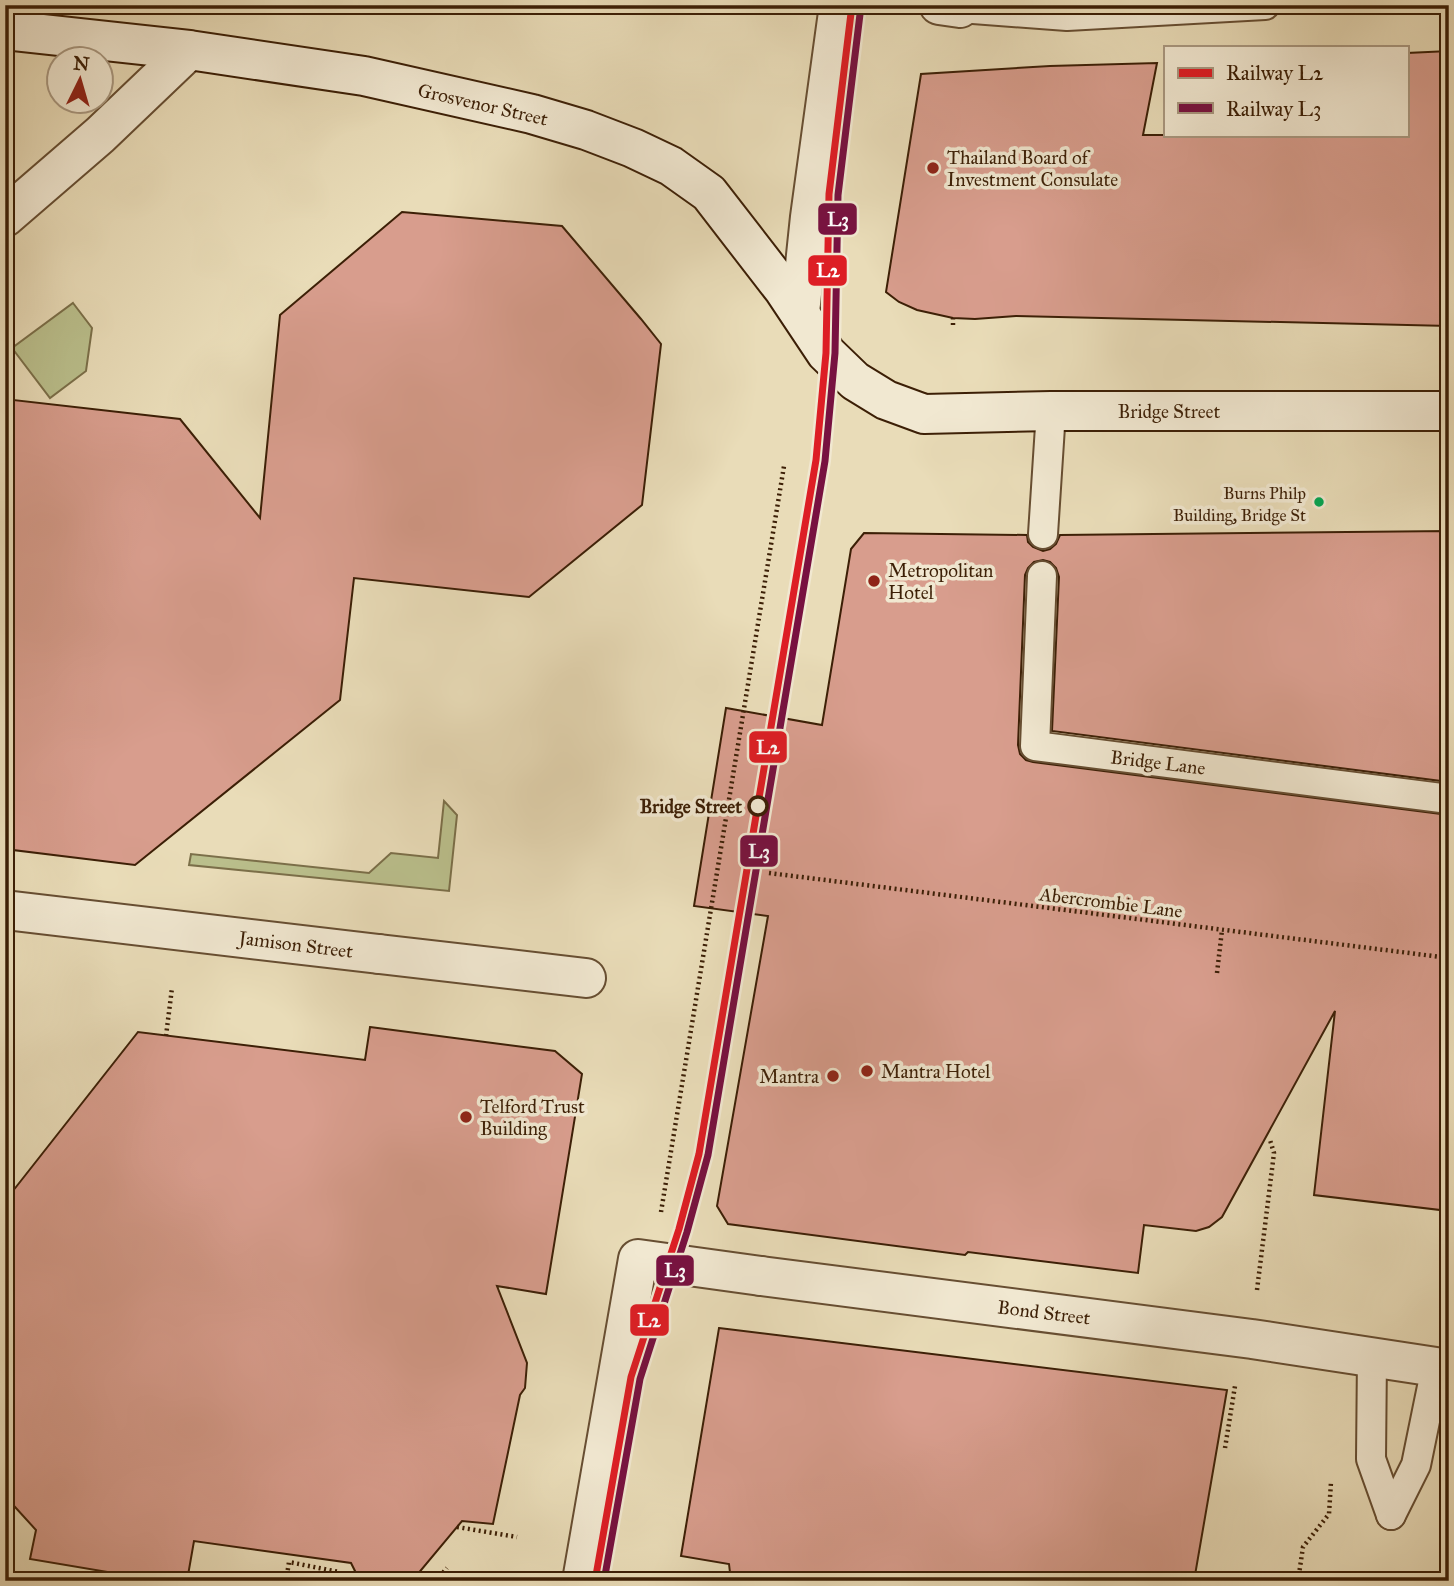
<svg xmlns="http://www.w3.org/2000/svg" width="1454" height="1586" viewBox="0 0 1454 1586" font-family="'IM FELL Great Primer',serif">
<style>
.green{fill:#babf8c;stroke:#7b6f49;stroke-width:2}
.building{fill:#d89d8d;stroke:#3c1f06;stroke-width:2}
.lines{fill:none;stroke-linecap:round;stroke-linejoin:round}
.service-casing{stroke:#674e32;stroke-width:32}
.pedestrian-casing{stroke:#674e32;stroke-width:42}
.minor-casing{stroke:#674e32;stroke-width:42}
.tertiary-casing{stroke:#674e32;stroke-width:42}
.secondary-casing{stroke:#3c1f06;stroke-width:42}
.path{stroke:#3c1f06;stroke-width:4.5;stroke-dasharray:2 3.5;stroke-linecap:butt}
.service{stroke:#f1e8d1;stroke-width:28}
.pedestrian{stroke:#f1e8d1;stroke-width:38}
.minor{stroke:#f1e8d1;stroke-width:38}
.tertiary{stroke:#f1e8d1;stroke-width:38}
.secondary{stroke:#f1e8d1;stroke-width:38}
.rail-1-casing{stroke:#f1e8d1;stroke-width:12}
.rail-2-casing{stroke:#f1e8d1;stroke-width:12}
.rail-1{stroke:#dd1e25;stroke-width:7}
.rail-2{stroke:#781140;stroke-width:7}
.poi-dot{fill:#8f2418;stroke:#f1e8d1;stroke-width:2.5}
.bus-dot{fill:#00a651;stroke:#f1e8d1;stroke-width:2.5}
.stop-dot{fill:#f1e8d1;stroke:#3c1f06;stroke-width:3.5}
.labels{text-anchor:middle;stroke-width:7;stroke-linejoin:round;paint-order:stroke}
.bus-label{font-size:17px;fill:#3c1f06;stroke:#f1e8d1;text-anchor:end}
.street-label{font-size:19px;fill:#3c1f06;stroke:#f1e8d1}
.poi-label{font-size:19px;fill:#3c1f06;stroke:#f1e8d1;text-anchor:start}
.stop-label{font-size:19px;font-weight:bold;fill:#3c1f06;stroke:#f1e8d1;text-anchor:end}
.line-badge{stroke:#f1e8d1;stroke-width:2.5}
.badge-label{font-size:19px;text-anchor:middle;font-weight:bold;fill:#fff}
</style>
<rect width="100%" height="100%" fill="#e9dcb8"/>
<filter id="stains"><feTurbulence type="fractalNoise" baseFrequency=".00286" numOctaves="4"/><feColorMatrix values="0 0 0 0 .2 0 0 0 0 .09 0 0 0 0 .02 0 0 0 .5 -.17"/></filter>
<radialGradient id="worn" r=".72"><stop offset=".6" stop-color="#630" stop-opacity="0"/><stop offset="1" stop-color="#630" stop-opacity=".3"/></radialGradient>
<!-- green -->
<g class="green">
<polygon points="73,303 92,328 86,371 50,398 12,348"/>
<polygon points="444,801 457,815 449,891 189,865 191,854 369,873 391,853 438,858"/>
</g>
<!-- building -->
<g class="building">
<polygon points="1449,51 1449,326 1016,316 975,319 953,318 917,310 899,302 886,292 921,74 1050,66 1157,63 1143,135 1407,135 1407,53"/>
<polygon points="402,212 562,226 641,319 661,344 642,505 529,597 354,578 340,700 135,865 5,849 5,399 180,419 260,518 280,315"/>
<polygon points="1449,531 1449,782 1052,731 1059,577 1056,568 1050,562 1043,560 1034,562 1028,568 1025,575 1018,745 1020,754 1026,760 1033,762 1449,815 1449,1211 1314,1195 1335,1011 1222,1217 1209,1227 1196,1231 1144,1225 1138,1273 968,1252 965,1255 728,1224 717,1206 768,916 694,906 726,708 822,725 851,549 864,533 1027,535 1028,542 1033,547 1043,551 1050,549 1056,544 1060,535"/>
<polygon points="370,1027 555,1051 582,1074 546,1294 497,1286 527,1363 525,1388 520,1395 493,1524 462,1521 412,1581 400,1581 357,1575 351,1563 194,1541 187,1581 161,1581 30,1559 36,1530 5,1496 5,1201 138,1032 365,1060"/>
<polygon points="719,1328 1227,1390 1194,1581 731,1581 729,1564 681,1556"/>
</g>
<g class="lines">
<defs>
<g id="service">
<polyline points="960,8 1067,16 1265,5"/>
<polyline points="1043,534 1051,411"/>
<polyline points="1042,576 1035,746 1449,799"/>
<polyline points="1372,1356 1371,1459 1391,1515"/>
<polyline points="1391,1515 1416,1465 1436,1367"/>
</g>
<g id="pedestrian">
<polyline points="939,5 960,8"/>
<polyline points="800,313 810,217 839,5"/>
<polyline points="379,954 586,978"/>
<polyline points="582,1581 638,1259 761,1276"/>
</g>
<g id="minor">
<polyline points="5,910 379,954"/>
<polyline points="761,1276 1252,1339 1449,1369"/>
</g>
<polyline id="tertiary" points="5,217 100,135 189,50"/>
<polyline id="secondary" points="5,30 189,50 364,76 532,114 586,130 633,148 671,166 709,193 784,290 826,353 855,381 886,400 924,414 1051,411 1449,411"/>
</defs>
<!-- service casing -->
<use href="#service" class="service-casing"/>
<!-- pedestrian casing -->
<use href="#pedestrian" class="pedestrian-casing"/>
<!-- minor casing -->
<use href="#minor" class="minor-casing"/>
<!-- tertiary casing -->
<use href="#tertiary" class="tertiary-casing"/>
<!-- secondary casing -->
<use href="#secondary" class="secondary-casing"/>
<!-- path -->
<g class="path">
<polyline points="544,10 545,5"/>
<polyline points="953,325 953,318"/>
<polyline points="769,873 1449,958"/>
<polyline points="1217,973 1222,930"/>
<polyline points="166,1036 172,988"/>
<polyline points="661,1212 784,466"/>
<polyline points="1257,1290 1274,1153 1270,1140"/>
<polyline points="1225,1448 1235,1386"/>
<polyline points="457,1527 517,1537"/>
<polyline points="677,1580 680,1581"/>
<polyline points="286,1581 289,1562 339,1572 344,1581"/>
<polyline points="436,1581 447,1568"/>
<polyline points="1298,1581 1303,1547 1329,1514 1331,1482"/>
</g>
<!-- service -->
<use href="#service" class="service"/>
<!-- pedestrian -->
<use href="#pedestrian" class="pedestrian"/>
<!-- minor -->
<use href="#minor" class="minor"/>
<!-- tertiary -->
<use href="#tertiary" class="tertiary"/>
<!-- secondary -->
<use href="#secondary" class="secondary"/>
<defs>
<polyline id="rail-1" points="595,1581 631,1377 679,1229 699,1154 816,460 826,353 829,194 852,5"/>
<polyline id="rail-2" points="604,1581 640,1379 687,1232 708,1155 825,461 835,353 838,195 861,6"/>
</defs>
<!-- rail-1 casing -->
<use href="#rail-1" class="rail-1-casing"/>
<!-- rail-2 casing -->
<use href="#rail-2" class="rail-2-casing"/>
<!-- rail-1 -->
<use href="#rail-1" class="rail-1"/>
<!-- rail-2 -->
<use href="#rail-2" class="rail-2"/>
</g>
<!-- markers -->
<g class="poi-dot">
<circle cx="933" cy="168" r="7"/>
<circle cx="874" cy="581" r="7"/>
<circle cx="867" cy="1071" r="7"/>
<circle cx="833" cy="1076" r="7"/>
<circle cx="466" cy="1117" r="7"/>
</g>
<circle class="bus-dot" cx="1319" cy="502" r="6"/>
<circle class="stop-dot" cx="758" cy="806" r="9"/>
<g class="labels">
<!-- bus labels -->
<g class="bus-label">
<text x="1306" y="499">Burns Philp<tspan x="1306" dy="22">Building, Bridge St</tspan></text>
</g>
<!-- street labels -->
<g class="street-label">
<text transform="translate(483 104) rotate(13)" y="7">Grosvenor Street</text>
<text x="1169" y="418">Bridge Street</text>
<text transform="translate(1158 762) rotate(7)" y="7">Bridge Lane</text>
<text transform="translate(1111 902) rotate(7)" y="7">Abercrombie Lane</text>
<text transform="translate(296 944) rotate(7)" y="7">Jamison Street</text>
<text transform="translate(1044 1312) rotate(7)" y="7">Bond Street</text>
</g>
<!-- poi labels -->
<g class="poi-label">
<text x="947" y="164">Thailand Board of<tspan x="947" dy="22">Investment Consulate</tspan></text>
<text x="888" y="577">Metropolitan<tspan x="888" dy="22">Hotel</tspan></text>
<text x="881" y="1078">Mantra Hotel</text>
<text x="819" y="1083" text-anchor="end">Mantra</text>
<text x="480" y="1113">Telford Trust<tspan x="480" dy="22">Building</tspan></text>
</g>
<!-- stop labels -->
<g class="stop-label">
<text x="742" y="813">Bridge Street</text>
</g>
</g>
<g class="line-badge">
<rect x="817" y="202" width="41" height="34" rx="7" fill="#781140"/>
<rect x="807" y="254" width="41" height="33" rx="7" fill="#dd1e25"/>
<rect x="748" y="730" width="40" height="34" rx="7" fill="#dd1e25"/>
<rect x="739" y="834" width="40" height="34" rx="7" fill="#781140"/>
<rect x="655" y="1254" width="40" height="33" rx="7" fill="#781140"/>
<rect x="629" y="1303" width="41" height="34" rx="7" fill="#dd1e25"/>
</g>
<g class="badge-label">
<text x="838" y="226">L3</text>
<text x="828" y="277">L2</text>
<text x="768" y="754">L2</text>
<text x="759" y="858">L3</text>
<text x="675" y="1277">L3</text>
<text x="649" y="1327">L2</text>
</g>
<!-- margin -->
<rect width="1454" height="1586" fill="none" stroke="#e9dcb8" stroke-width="28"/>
<rect x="7" y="7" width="1440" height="1572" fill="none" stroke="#3c1f06" stroke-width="3.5"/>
<rect x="14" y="14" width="1426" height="1558" fill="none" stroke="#3c1f06" stroke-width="2"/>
<!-- legend -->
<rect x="1164" y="46" width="245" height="91" fill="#f1e8d1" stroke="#a99880" stroke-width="2"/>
<rect x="1178" y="68" width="35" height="10" fill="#dd1e25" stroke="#a99880" stroke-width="2"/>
<text x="1226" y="80" font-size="21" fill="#3c1f06">Railway L2</text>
<rect x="1178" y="103" width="35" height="10" fill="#781140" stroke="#a99880" stroke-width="2"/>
<text x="1226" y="116" font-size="21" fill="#3c1f06">Railway L3</text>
<!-- north arrow -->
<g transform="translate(80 80) rotate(5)"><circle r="33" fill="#f1e8d1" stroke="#a99880" stroke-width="2"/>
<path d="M0-5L12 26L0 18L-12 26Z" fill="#8f2418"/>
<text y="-10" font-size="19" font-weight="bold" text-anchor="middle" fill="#3c1f06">N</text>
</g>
<rect width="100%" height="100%" filter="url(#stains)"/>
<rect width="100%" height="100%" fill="url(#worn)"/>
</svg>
